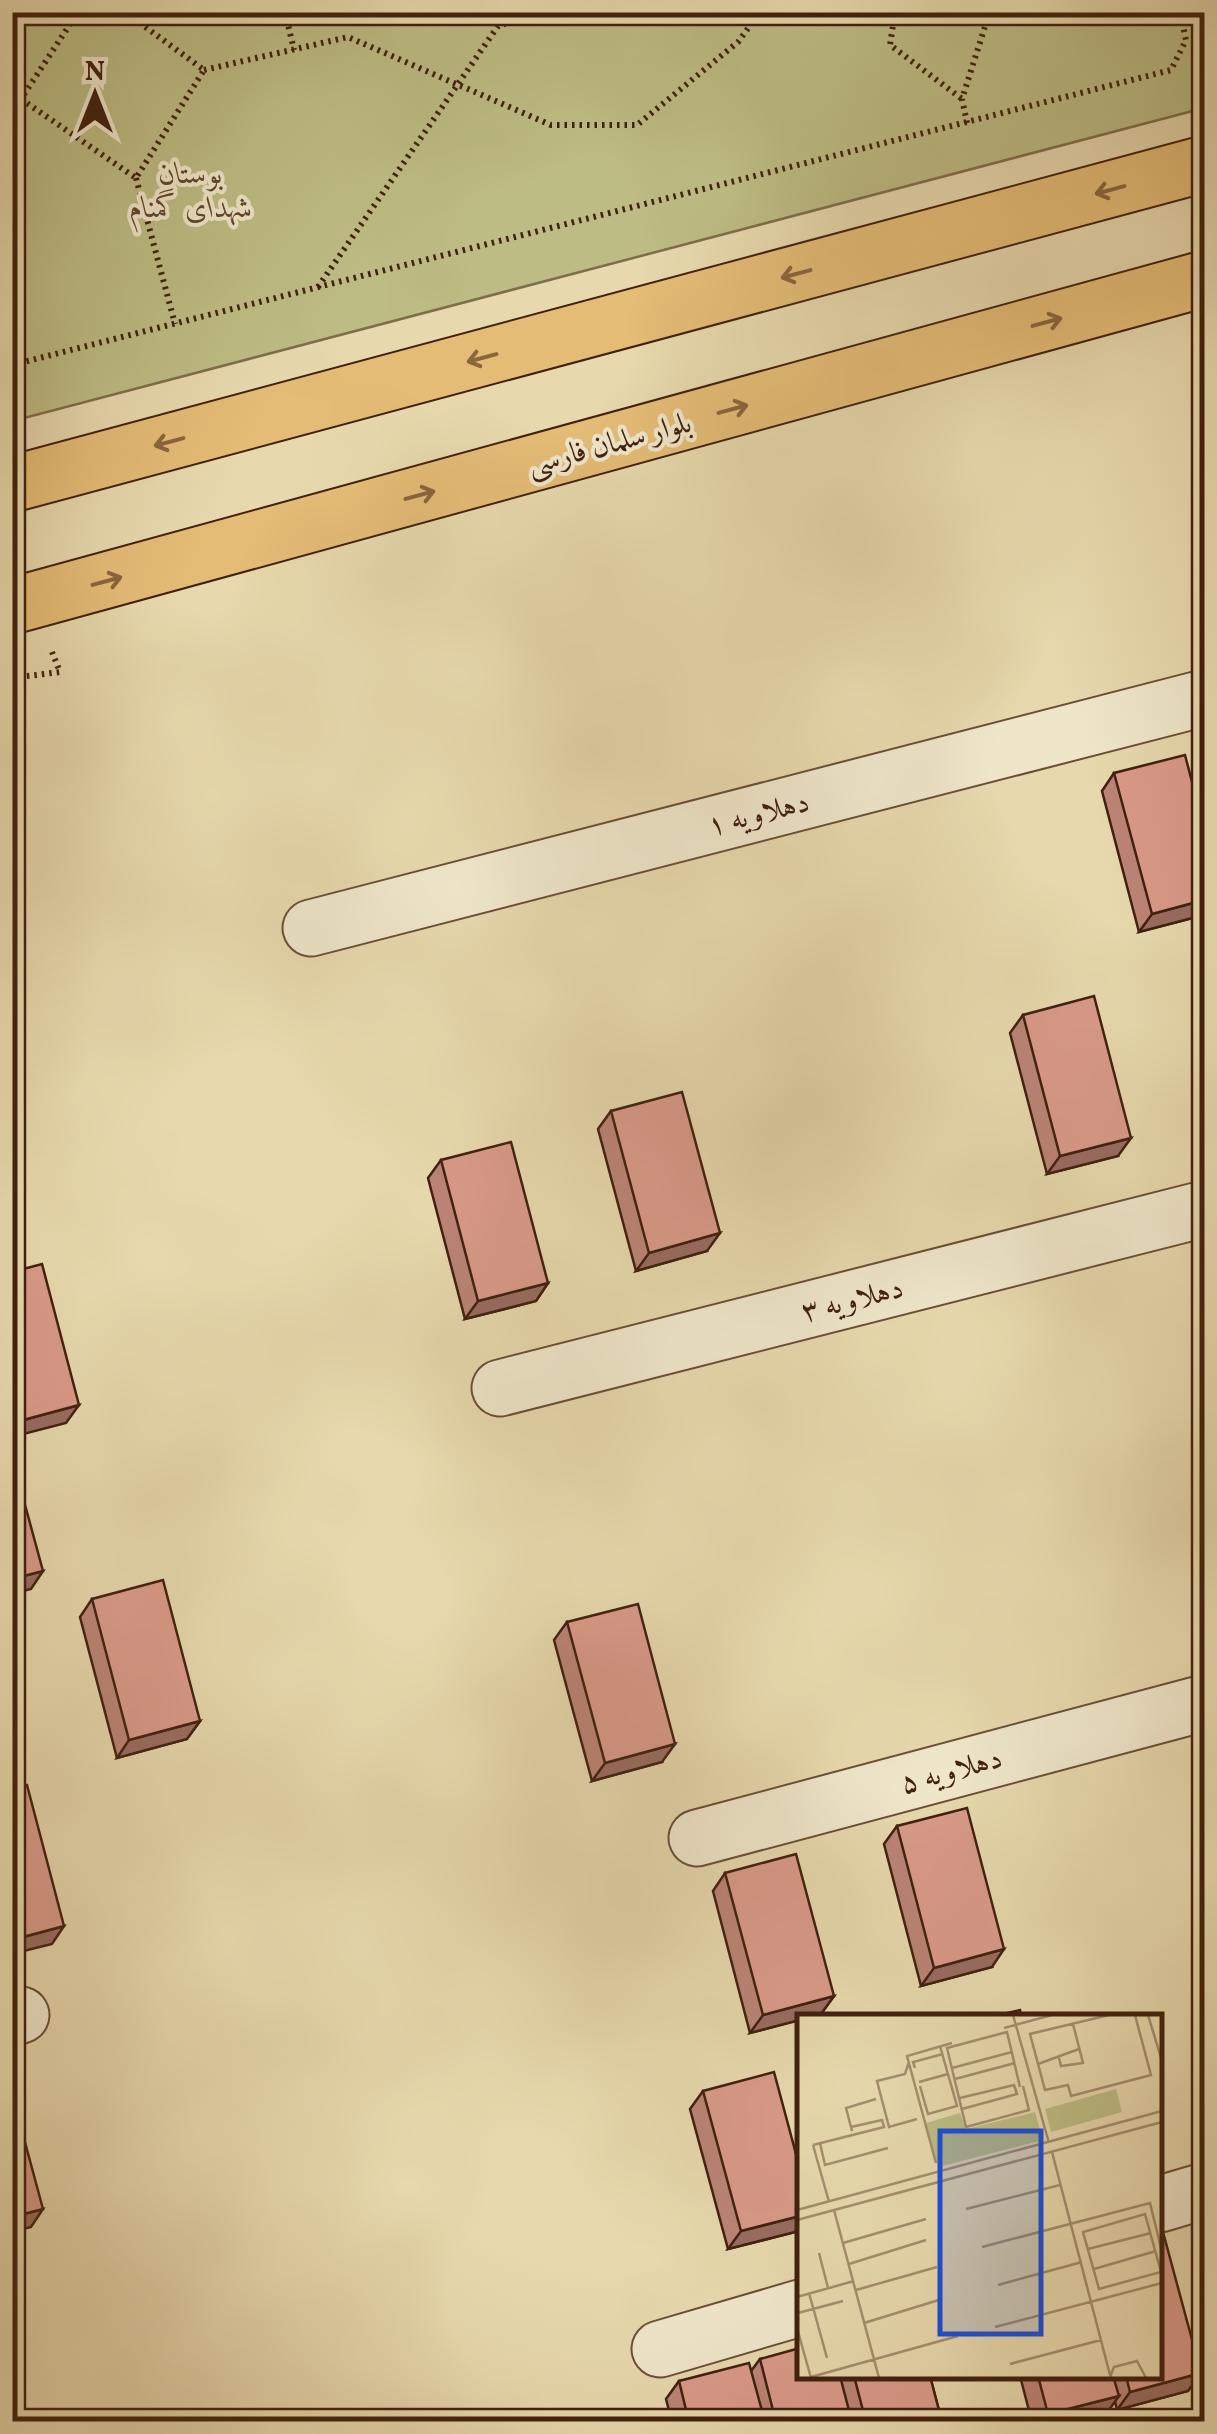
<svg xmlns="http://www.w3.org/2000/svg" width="1217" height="2434" viewBox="0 0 1217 2434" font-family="Vollkorn,Amiri,serif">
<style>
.green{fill:#bdbc84;stroke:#7e6e4a;stroke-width:2.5}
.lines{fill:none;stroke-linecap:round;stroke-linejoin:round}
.minor-casing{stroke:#6a4e36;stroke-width:59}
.major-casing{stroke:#40200f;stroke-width:59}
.path{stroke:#40200f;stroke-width:6;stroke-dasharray:2.5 5;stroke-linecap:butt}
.minor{stroke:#efe6ca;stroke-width:55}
.major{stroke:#e4bc76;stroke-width:55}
.wall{fill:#bb8476;stroke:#40200f;stroke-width:2.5}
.shaded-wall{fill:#986c60;stroke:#40200f;stroke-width:2.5}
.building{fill:#d99a89;stroke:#40200f;stroke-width:2.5}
.oneway{stroke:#8a663d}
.labels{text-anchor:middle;stroke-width:8;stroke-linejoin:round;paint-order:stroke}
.park-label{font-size:30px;font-style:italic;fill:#5f472c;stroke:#efe6ca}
.street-label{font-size:30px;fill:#40200f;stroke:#efe6ca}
.inset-road{fill:none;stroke:#a48e6e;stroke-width:2.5}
.view{fill:#1d4ed8;fill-opacity:0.15;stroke:#1d4ed8;stroke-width:5}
.inset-edge{fill:none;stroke:#40200f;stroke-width:5}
</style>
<rect width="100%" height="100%" fill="#e7d8ad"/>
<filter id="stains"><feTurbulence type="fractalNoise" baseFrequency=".002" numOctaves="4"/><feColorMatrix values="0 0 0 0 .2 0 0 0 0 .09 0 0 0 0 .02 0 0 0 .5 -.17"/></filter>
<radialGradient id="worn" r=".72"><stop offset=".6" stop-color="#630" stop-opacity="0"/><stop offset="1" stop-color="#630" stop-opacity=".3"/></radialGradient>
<!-- green -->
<polygon class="green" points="13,12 1204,13 1204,108 13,421"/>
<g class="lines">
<defs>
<g id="minor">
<polyline points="311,928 1204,698"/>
<polyline points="500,1388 1204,1209"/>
<polyline points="697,1838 1204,1703"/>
<polyline points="12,2018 21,2015"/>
<polyline points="1160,2204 1204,2191"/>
<polyline points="660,2349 800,2308"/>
</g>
<g id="major">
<polyline points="12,484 1204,164"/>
<polyline points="12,606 1204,279"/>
</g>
</defs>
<!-- minor casing -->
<use href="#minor" class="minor-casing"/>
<!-- major casing -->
<use href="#major" class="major-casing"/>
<!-- path -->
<g class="path">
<polyline points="285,12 294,50"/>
<polyline points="895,12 890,45 962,99"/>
<polyline points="204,70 348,37 551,125 637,125 738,42 760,12"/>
<polyline points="21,99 136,178 204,70 125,12"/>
<polyline points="12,102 21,99 78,12"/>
<polyline points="967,123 962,99 989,14 987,12"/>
<polyline points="136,178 175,324"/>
<polyline points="318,287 498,26 543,12"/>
<polyline points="12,365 1171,70 1186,40 1180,12"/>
<polyline points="12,678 60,672 52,652"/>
</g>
<!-- minor -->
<use href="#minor" class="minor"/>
<!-- major -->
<use href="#major" class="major"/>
</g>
<!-- wall -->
<g class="wall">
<polygon points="1114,773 1204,828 1204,915 1139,932 1102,791"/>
<polygon points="1023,1015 1118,1156 1047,1174 1010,1033"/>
<polygon points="611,1111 707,1251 636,1271 598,1129"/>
<polygon points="441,1160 548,1283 536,1301 465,1319 428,1178"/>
<polygon points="92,1599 200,1721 187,1739 117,1758 80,1617"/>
<polygon points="567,1622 662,1762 592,1781 554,1640"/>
<polygon points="897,1826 992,1967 921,1986 884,1844"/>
<polygon points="725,1873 834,1996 821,2014 750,2033 713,1891"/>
<polygon points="703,2091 800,2169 799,2231 728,2249 690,2109"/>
<polygon points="760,2359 800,2376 930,2376 942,2422 672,2422 666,2399 679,2381 751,2371"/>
<polygon points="1201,2373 1188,2391 1117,2410 1115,2401 1106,2414 1076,2422 1032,2422 1020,2376 1160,2376"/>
</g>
<!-- shaded-wall -->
<g class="shaded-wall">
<polygon points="1204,900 1204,915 1139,932 1152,914"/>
<polygon points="1131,1138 1118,1156 1047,1174 1060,1156"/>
<polygon points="720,1233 707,1251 636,1271 649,1253"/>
<polygon points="548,1283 536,1301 465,1319 478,1301"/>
<polygon points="79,1405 66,1423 12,1437 12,1423"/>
<polygon points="43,1571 31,1589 12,1594 12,1579"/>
<polygon points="200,1721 187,1739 117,1758 129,1740"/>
<polygon points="675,1744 662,1762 592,1781 605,1763"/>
<polygon points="22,1778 12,1790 12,1780"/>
<polygon points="64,1926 52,1944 12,1954 12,1940"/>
<polygon points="1004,1949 992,1967 921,1986 934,1968"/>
<polygon points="834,1996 821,2014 812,2016 800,2016 800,2020 750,2033 763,2015"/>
<polygon points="43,2209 31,2227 12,2232 12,2217"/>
<polygon points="800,2216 799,2231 728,2249 741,2231"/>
<polygon points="1201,2373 1188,2391 1117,2410 1130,2392"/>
<polygon points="1119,2396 1106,2414 1076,2422 1043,2422 1048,2414"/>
</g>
<!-- building -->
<g class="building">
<polygon points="1185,755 1204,828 1204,900 1152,914 1114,773"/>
<polygon points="1094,996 1131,1138 1060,1156 1023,1015"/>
<polygon points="682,1092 720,1233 649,1253 611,1111"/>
<polygon points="511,1142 548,1283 478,1301 441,1160"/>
<polygon points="42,1264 79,1405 12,1423 12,1272"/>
<polygon points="12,1457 43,1571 12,1579"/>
<polygon points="163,1580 200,1721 129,1740 92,1599"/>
<polygon points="638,1604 675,1744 605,1763 567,1622"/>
<polygon points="12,1743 22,1778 12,1780"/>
<polygon points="27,1785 64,1926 12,1940 12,1789"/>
<polygon points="967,1808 1004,1949 934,1968 897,1826"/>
<polygon points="796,1854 834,1996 763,2015 725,1873"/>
<polygon points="1020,2010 1021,2016 994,2016"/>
<polygon points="774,2072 800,2169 800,2216 741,2231 703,2091"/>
<polygon points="12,2094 43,2209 12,2217"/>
<polygon points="1163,2232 1201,2373 1130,2392 1126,2376 1160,2376 1160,2233"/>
<polygon points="800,2348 800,2376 840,2376 852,2422 776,2422 760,2359"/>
<polygon points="749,2363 765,2422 689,2422 679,2381"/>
<polygon points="854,2376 930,2376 942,2422 866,2422"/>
<polygon points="1038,2376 1113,2376 1119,2396 1048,2414"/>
</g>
<!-- one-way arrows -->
<defs><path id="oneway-shaft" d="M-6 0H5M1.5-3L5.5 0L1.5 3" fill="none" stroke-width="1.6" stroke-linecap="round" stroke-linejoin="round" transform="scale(2.5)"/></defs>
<g class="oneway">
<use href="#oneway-shaft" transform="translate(1110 190) rotate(165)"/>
<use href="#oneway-shaft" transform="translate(796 274) rotate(165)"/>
<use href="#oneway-shaft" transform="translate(1047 322) rotate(-15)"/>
<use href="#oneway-shaft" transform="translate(482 358) rotate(165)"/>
<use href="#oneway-shaft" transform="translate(733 409) rotate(-15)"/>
<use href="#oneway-shaft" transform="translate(169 442) rotate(165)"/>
<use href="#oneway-shaft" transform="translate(420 495) rotate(-15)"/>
<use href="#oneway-shaft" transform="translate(107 581) rotate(-15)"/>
</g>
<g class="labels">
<!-- park labels -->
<g class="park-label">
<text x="191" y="183">بوستان<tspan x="191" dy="34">شهدای گمنام</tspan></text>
</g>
<!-- street labels -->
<g class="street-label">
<text transform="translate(609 443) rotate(-15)" y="10">بلوار سلمان فارسی</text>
<text transform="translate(758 813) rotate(-14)" y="10">دهلاویه ۱</text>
<text transform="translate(852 1299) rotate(-14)" y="10">دهلاویه ۳</text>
<text transform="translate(951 1770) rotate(-15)" y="10">دهلاویه ۵</text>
</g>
</g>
<!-- overview -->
<g transform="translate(797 2014)">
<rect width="365" height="365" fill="#e7d8ad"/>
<path d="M319,75l6,23 -71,20 -6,-23zM238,98l8,28 -105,27 -12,-44 34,-10 6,16z" fill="#bdbc84"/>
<path class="inset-road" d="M216,1l36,128M312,1l-79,19 15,56 23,-5 3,11 80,-21 -16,-60M351,1l14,46M207,14l48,-13M262,44l2,8 22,-3 -10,-39M112,48l-4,12 -28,7 12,46 28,-8M241,50l41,-15M118,54l-2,-6 30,-8M155,54l60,-16M158,65l60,-16M122,68l29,-8M123,72l8,28 29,-8 -17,-60M223,73l-13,-55 -60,16 19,79 63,-17 -6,-24M163,84l54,-13 3,9 -55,15M55,117l-6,-23 30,-9M23,129l5,22 63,-17M16,131l71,-18 -2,-7 -31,7M16,131l16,57M255,138l58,223M139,149l-29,-107 45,-13M169,195l94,-24M0,196l365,-99M37,196l45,168M348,200l16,58 -62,17 -16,-57zM0,206l365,-98M46,229l83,-24M185,233l168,-44 12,49M291,235l63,-16M22,239l9,35M52,250l77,-24M297,255l62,-18M201,271l84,-23M59,276l81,-23M12,279l18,65M0,283l57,-16M1,299l45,-12M67,309l78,-24M198,313l167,-44M0,314l14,50M213,350l91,-24M14,363l147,-41M313,363l4,-10 23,-6 9,17"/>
<path class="view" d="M143,117h101v203h-101z"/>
<rect width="365" height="365" class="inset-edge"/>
</g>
<!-- margin -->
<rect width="1217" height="2434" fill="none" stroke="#e7d8ad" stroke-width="50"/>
<rect x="15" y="15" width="1187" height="2404" fill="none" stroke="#40200f" stroke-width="5"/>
<rect x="25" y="25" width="1167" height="2384" fill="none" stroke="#40200f" stroke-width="2.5"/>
<!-- north arrow -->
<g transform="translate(95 95)" stroke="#efe6ca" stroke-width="8" paint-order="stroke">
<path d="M0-8L18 38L0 25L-18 38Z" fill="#40200f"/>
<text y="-15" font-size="28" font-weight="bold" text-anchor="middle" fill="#40200f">N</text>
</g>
<rect width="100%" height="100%" filter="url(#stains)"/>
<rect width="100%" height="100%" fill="url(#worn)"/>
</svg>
